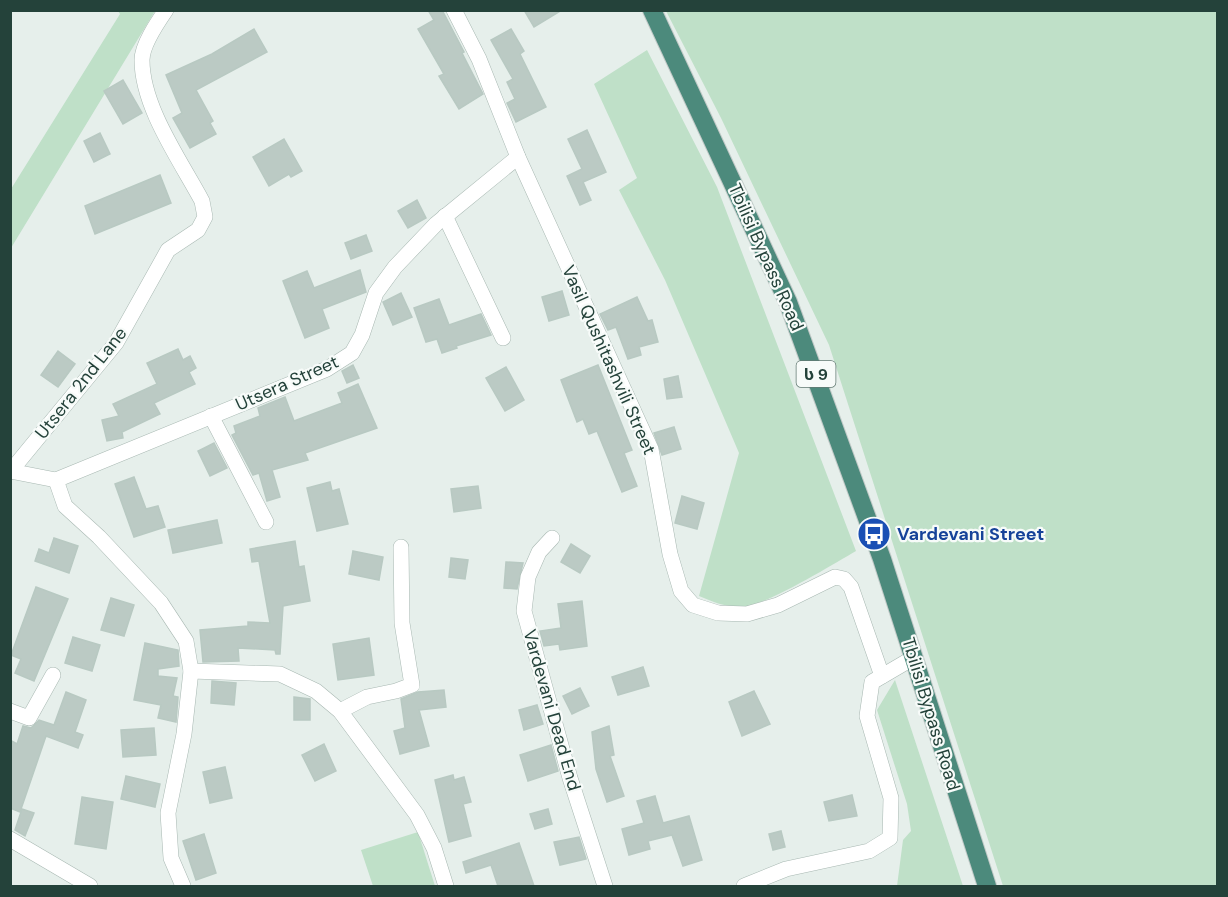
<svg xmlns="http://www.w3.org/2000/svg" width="1228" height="897" viewBox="0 0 1228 897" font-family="'DM Sans','Noto Sans Georgian',sans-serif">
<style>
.green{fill:#bfe0c8}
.building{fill:#bbcac4;stroke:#b8c9c2;stroke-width:1.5}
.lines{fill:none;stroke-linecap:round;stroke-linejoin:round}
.minor-casing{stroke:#a8b8b2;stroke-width:16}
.trunk-casing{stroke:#c2cac8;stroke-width:20}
.minor{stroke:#fff;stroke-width:15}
.trunk{stroke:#4c8a7c;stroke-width:18}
.labels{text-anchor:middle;stroke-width:4.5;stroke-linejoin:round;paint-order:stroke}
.shield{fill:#f7fbf9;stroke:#637a73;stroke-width:1.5}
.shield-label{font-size:16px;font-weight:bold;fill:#24423a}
.street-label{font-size:18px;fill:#24423a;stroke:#f7fbf9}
.transit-label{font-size:18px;font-weight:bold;fill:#164399;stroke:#f7fbf9;text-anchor:start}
</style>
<rect width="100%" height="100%" fill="#e6efeb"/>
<!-- green -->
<g class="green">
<polygon points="118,11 155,11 11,248 11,189 120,14"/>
<polygon points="666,11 1217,11 1217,886 1003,886 829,345 721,118"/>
<path d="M647,50l70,137 139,364c-24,14 -88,53 -112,56 -16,1 -31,-5 -45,-11l40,-143 -74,-173 -46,-90 18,-12 -43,-94z"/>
<polygon points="895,680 963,886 897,886 903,840 911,831 907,804 877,710"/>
<polygon points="418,832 435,886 373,886 361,850"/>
</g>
<!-- building -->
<g class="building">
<polygon points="428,10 442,10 464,52 462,53 483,94 459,109 439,76 444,74 418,29 434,20"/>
<polygon points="524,10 562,10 534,27"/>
<polygon points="254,29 267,52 196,90 213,121 210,123 216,134 190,148 173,118 182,113 166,75 212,54"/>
<polygon points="511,29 524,51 520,54 546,107 516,122 507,103 515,99 507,82 513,79 491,40"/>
<polygon points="123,80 142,113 123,124 104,91"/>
<polygon points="587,130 606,172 583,182 591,200 580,205 567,176 582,169 568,139"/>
<polygon points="100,133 110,154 94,162 84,141"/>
<polygon points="284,139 302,171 291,177 289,174 269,186 253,157"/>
<polygon points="160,175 171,203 95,234 85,206"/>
<polygon points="417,200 426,218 408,228 398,211"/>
<polygon points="366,235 372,251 351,259 345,243"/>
<polygon points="360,270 366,292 322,309 329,328 305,338 283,281 307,271 314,288"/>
<polygon points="562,291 569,315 549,321 542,297"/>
<polygon points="401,293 412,317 393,325 383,302"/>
<polygon points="637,297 648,321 652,320 658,342 639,347 641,355 628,359 616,327 608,330 600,314"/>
<polygon points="439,299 449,325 481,314 491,335 456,346 457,348 442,353 437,339 426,342 414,308"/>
<polygon points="178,349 183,360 190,356 196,368 189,372 195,384 154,403 160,414 122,432 123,438 107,441 102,420 119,416 113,404 157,384 147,363"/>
<polygon points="58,351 75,364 58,387 41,375"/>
<polygon points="353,365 359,378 347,383 342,371"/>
<polygon points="598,365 632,450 624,453 637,486 622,492 597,431 589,434 583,419 577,422 561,380"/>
<polygon points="506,367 524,400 505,411 486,378"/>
<polygon points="678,376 682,397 667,399 664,379"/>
<polygon points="358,384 377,428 305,453 308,460 272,470 280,497 267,501 259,473 253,475 232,435 236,433 234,426 260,416 258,408 285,397 294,421 342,403 338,393"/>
<polygon points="674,427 681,449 662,455 654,433"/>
<polygon points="214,443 227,468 210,476 198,451"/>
<polygon points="134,477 146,509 158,506 165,527 134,537 115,484"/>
<polygon points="330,482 332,491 339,489 348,524 317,531 307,488"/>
<polygon points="478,486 481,508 454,512 451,489"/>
<polygon points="682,496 704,503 697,529 675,523"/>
<polygon points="217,520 222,543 173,553 168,530"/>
<polygon points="54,538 78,546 69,573 35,561 39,549 49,553"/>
<polygon points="295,541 299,567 304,566 310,601 283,606 280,654 276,654 275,650 238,648 239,661 203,662 200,630 248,626 248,622 270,623 259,561 252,562 250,549"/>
<polygon points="571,544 590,556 580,573 561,562"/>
<polygon points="353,551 383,557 379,580 349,574"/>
<polygon points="451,558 468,560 465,579 449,577"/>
<polygon points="506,562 523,563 517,589 504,588"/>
<polygon points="36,587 68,599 34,681 15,673 21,659 11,655"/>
<polygon points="111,598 134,605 124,636 101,630"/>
<polygon points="582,601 587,646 560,650 559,644 544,646 540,631 561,628 558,604"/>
<polygon points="73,637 100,645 92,671 65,663"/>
<polygon points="369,638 374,675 338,680 333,644"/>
<polygon points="145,643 178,650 179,666 158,669 158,676 177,678 173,696 178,697 176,722 158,718 161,705 134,700"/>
<polygon points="643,667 649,686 618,695 612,677"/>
<polygon points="212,681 236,683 234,705 211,703"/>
<polygon points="580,688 589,706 572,714 563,696"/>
<polygon points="444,690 446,707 419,710 429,746 400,754 394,731 405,728 401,699 418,692"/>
<polygon points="754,691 770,724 742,736 729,702"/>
<polygon points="66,692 86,700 75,732 83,735 78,748 46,736 20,812 10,808 10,740 17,744 23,726 31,728 39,720 54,725"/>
<polygon points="294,697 310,699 310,720 294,720"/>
<polygon points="537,705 543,724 524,730 519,710"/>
<polygon points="609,726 614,755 610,756 624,796 607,802 596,769 592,732"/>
<polygon points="154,728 156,755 123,757 121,730"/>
<polygon points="324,744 336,771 315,781 302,755"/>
<polygon points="551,745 558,771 528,781 520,755"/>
<polygon points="225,767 232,798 210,803 203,772"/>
<polygon points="453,775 454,780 464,777 471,802 463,804 471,836 449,842 435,780"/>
<polygon points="126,776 160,784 155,807 121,799"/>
<polygon points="852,795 857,816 829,821 824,802"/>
<polygon points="655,796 663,823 689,816 702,860 683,866 672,835 648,841 650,849 629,855 622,829 644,823 637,801"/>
<polygon points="82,797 113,802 106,849 75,844"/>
<polygon points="22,809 34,813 25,836 15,830"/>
<polygon points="548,809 552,824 535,829 530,814"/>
<polygon points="781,831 785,847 773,850 769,834"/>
<polygon points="204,834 216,873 196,880 183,841"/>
<polygon points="579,837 586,859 560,865 554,842"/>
<polygon points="519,843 534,886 498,886 491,865 466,873 463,862"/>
</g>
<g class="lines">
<defs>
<g id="minor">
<polyline points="454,10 479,59 518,157 651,449 670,554 681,591 693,605 718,613 747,614 778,605 835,577 844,579 851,587 882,676"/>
<polyline points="445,216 503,338"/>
<polyline points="211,416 266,522"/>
<polyline points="10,471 56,480 327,369 352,353 362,335 376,293 395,267 436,224 518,157"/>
<path d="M10,472l106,-129 52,-93 30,-20 7,-13 -3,-16c-22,-41 -60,-94 -60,-141 0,-15 15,-37 24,-50"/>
<polyline points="56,480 65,506 99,537 161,603 186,641 191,671 184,734 168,813 171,858 183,886"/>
<polyline points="552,538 539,552 528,577 524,611 570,778 605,886"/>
<polyline points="191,671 280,674 316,691 340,711 417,815 434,848 446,886"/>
<polyline points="10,711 29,718 53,675"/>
<polyline points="340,711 367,697 396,691 412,685 402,623 401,547"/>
<polyline points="10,839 90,886"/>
<polyline points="744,886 786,869 869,851 890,838 891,798 867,716 872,682 913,658"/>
</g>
<polyline id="trunk" points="652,10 788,302 882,559 987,886"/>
</defs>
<!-- minor casing -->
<use href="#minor" class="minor-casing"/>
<!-- trunk casing -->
<use href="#trunk" class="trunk-casing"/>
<!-- minor -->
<use href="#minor" class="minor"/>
<!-- trunk -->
<use href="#trunk" class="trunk"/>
</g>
<!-- icons -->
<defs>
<symbol id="bus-disc" viewBox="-11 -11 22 22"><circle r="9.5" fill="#1a4fb4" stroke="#f7fbf9"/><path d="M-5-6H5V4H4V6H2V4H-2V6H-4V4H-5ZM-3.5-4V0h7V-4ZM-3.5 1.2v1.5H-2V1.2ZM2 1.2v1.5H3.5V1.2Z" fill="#fff"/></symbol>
</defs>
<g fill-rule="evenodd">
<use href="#bus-disc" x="855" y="515" width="38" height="38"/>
</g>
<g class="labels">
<!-- shield labels -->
<rect class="shield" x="796.5" y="361" width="39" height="26" rx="4.5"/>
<g class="shield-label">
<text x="816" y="380">ს 9</text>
</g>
<!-- street labels -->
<g class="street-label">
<text transform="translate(766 257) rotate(66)" y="6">Tbilisi Bypass Road</text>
<text transform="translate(609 360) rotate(66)" y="6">Vasil Qushitashvili Street</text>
<text transform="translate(81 383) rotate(-52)" y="6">Utsera 2nd Lane</text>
<text transform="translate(287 383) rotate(-24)" y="6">Utsera Street</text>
<text transform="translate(552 710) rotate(74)" y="6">Vardevani Dead End</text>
<text transform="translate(931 714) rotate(73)" y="6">Tbilisi Bypass Road</text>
</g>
<!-- transit labels -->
<g class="transit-label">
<text x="897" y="540">Vardevani Street</text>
</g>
</g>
<!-- border -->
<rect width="1228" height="897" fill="none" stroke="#24423a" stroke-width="24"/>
</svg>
